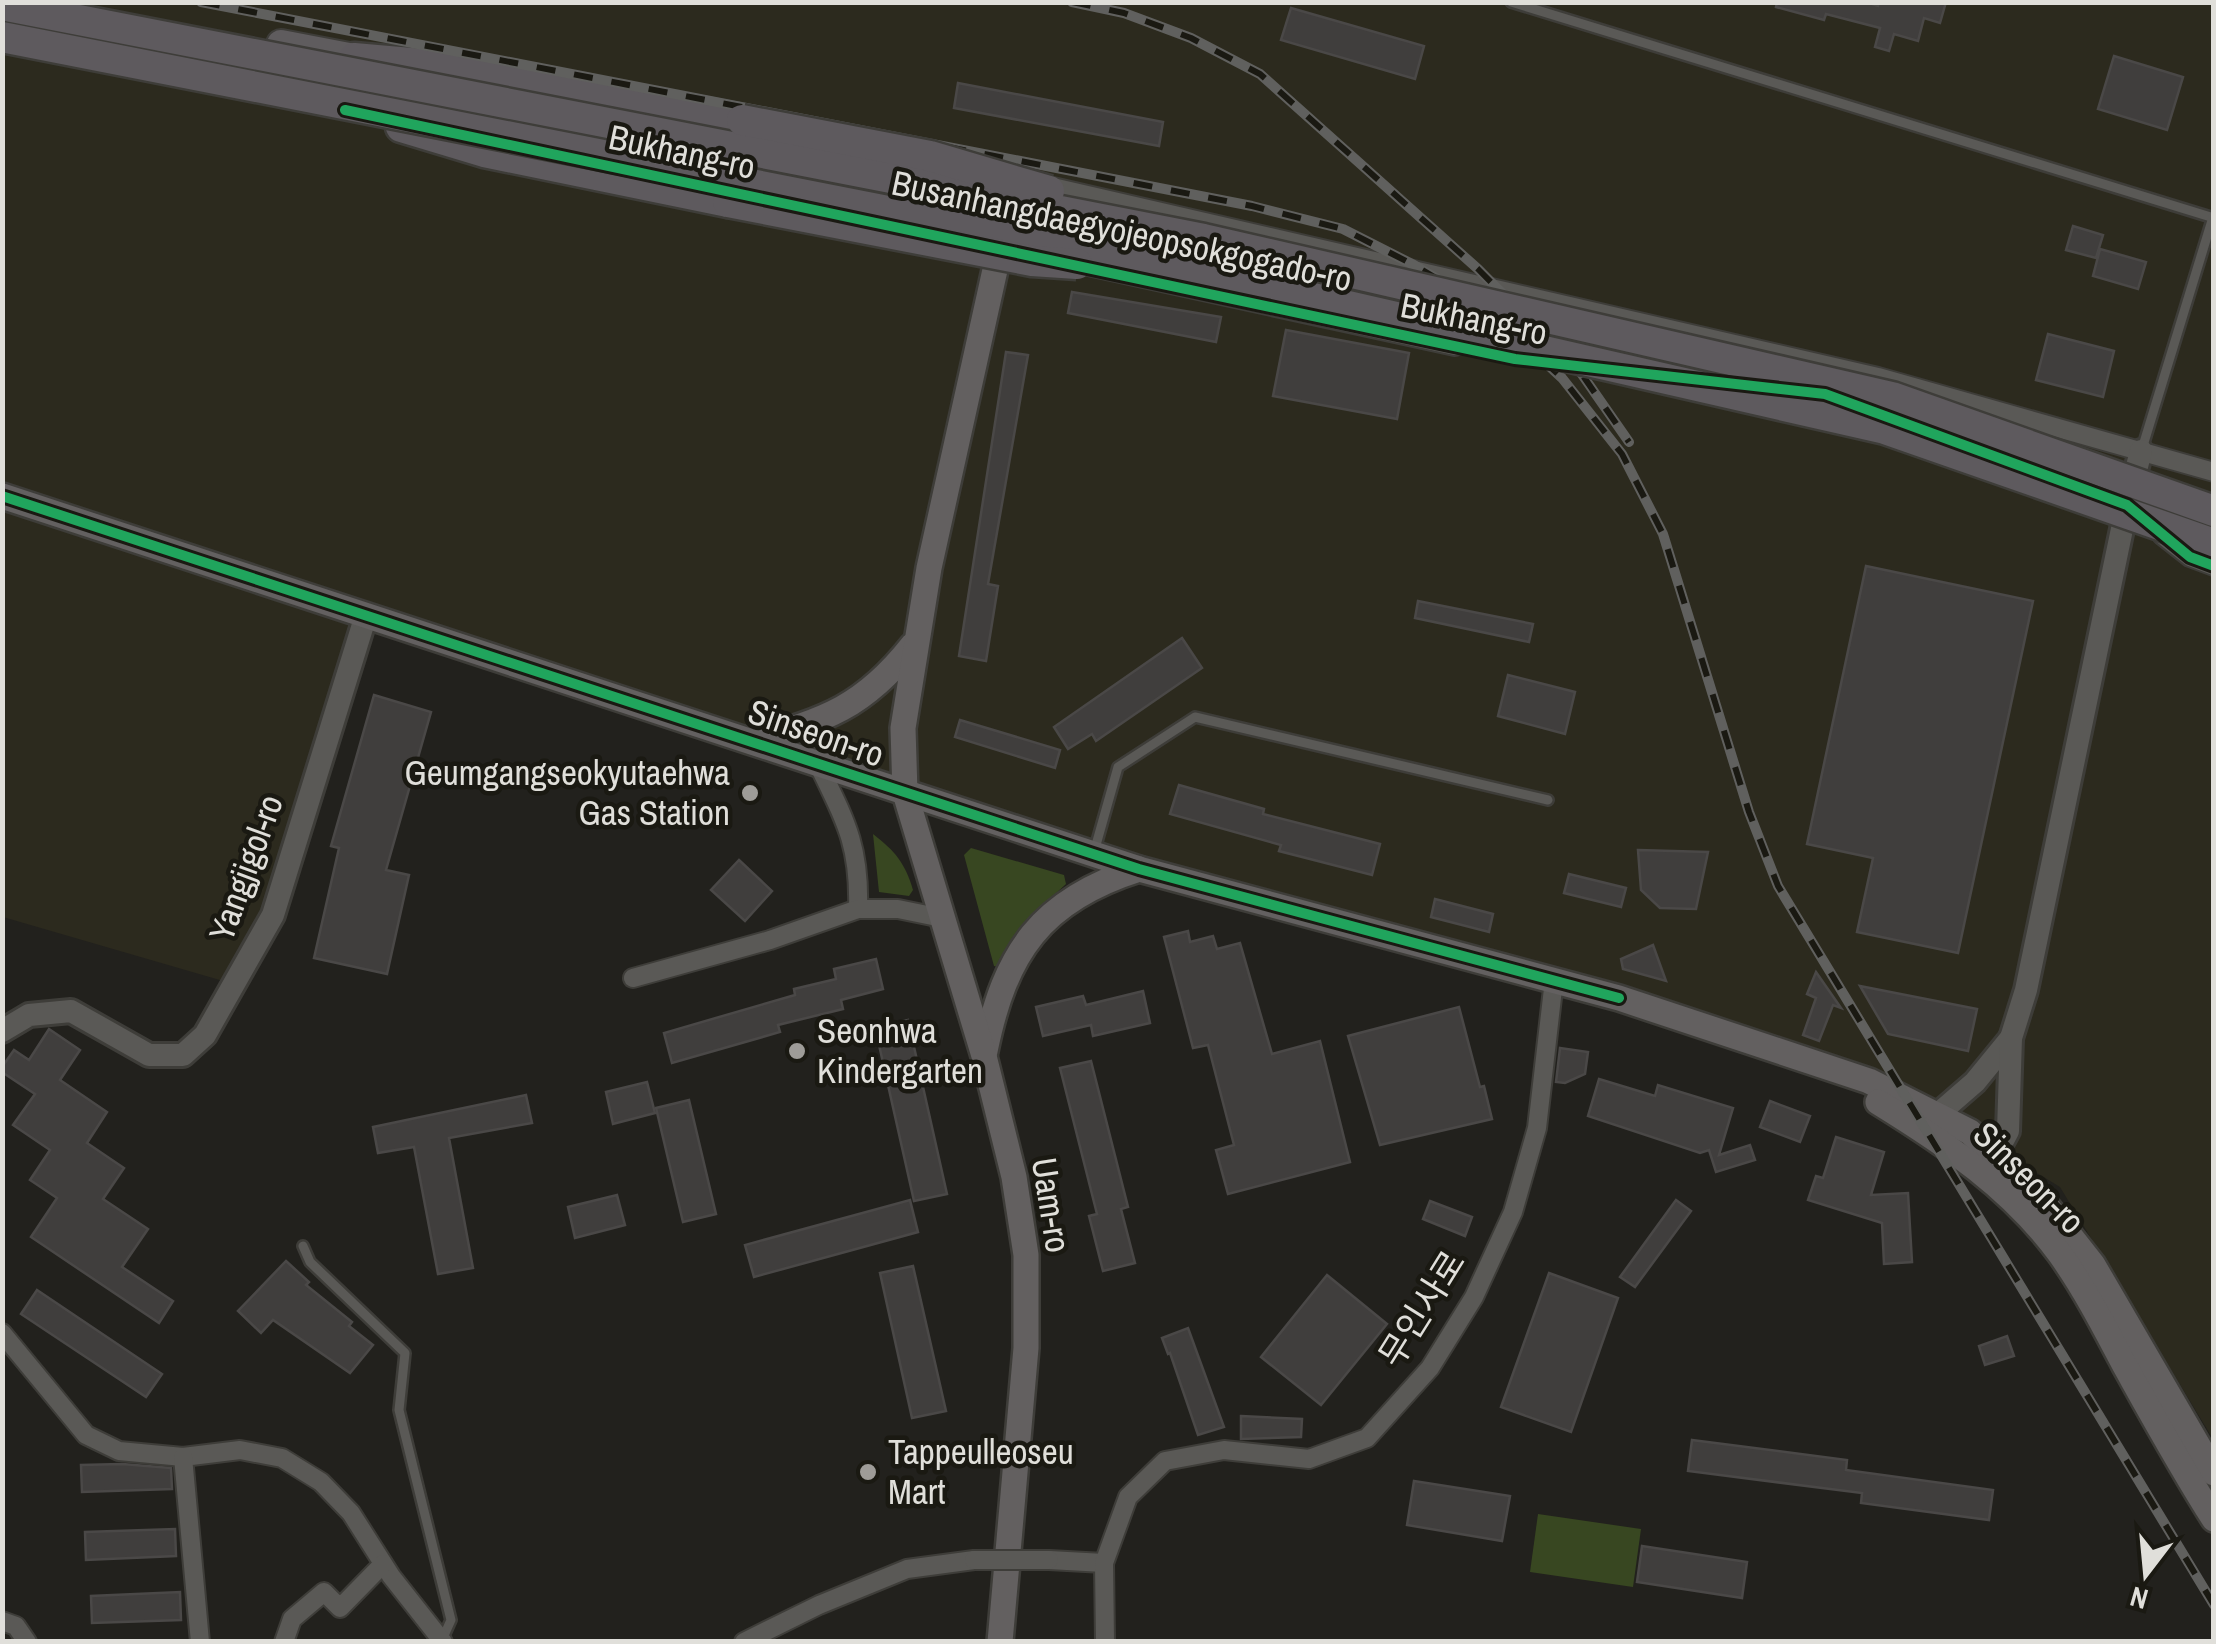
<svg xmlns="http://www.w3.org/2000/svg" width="2216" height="1644" viewBox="0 0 2216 1644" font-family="'Archivo Narrow','Noto Sans KR',sans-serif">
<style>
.built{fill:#2c2a1e}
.green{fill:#384721}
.building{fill:#403e3d;stroke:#4a4847;stroke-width:2.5}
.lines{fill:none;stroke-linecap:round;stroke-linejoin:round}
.service-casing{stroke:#3e3d39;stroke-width:14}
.minor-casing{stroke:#3e3d39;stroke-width:22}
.tertiary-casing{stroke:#3e3d39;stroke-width:28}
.secondary-casing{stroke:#3e3d39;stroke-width:30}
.primary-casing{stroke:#3e3d39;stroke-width:32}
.trunk-casing{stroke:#3e3d39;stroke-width:35}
.service{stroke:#5a5956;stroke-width:9}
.minor{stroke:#5a5956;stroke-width:18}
.tertiary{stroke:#5a5956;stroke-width:22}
.secondary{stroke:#636060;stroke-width:25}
.primary{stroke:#5f5c5e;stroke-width:28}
.trunk{stroke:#5e5a5e;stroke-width:30}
.rail-casing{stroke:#60605e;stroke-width:10}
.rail{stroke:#1a1912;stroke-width:6;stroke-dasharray:19;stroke-linecap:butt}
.minor-bridge-casing{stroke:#3e3d39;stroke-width:22;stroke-linecap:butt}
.trunk-bridge-casing{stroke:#3e3d39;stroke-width:35;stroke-linecap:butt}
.minor-bridge{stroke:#5a5956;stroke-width:18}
.trunk-bridge{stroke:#5e5a5e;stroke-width:30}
.cycleway-casing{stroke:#1a1912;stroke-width:16}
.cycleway{stroke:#20a55d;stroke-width:10}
.poi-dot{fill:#9e9c98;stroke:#1a1912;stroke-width:4}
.labels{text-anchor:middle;stroke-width:9;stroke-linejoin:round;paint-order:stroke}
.street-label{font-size:35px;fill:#e0dfda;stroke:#1a1912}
.poi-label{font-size:35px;fill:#e0dfda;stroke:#1a1912;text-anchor:start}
</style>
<rect width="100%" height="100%" fill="#22211d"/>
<!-- built -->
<polygon class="built" points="2,3 2213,3 2213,1439 2060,1187 1970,1132 1869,1081 1139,869 367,616 237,985 3,917"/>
<!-- green -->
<g class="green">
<path d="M873,834c22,17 32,29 40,56l-4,6 -30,-4z"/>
<polygon points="971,848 1064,875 1066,884 1021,926 999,967 994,966 964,855"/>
<polygon points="1538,1514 1641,1529 1633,1587 1530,1572"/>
</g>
<!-- building -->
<g class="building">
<polygon points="1777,2 1866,2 1878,6 1879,2 1946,2 1940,23 1924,18 1918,41 1894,34 1889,51 1875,47 1880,28 1826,14 1824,20 1776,7"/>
<polygon points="1291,8 1424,46 1415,79 1281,40"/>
<polygon points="2114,56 2183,77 2167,130 2098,109"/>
<polygon points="958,83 1163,122 1159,146 954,108"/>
<polygon points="2073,226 2103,235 2096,258 2066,250"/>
<polygon points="2100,249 2146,262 2138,289 2093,276"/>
<polygon points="1072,292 1221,317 1216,342 1068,313"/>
<polygon points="1286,330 1409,353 1397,419 1273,396"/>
<polygon points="2048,334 2114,351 2103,397 2036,380"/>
<polygon points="1006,352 1028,355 988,584 998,586 986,661 959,656"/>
<polygon points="1866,566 2033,601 1958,953 1857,932 1873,858 1807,844"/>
<polygon points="1418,601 1533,624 1529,642 1415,618"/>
<polygon points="1182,638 1202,668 1096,741 1092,734 1068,749 1054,727"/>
<polygon points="1508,675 1575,692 1565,734 1498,716"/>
<polygon points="374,695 431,712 386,870 409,875 387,974 314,958 339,848 331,846"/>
<polygon points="960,720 1060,750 1055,768 955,737"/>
<polygon points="1179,785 1264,809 1263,814 1380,844 1372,875 1279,851 1281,845 1170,814"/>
<polygon points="1638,850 1708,852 1696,909 1660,908 1641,890"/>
<polygon points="739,860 772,891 745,921 711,890"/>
<polygon points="1569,874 1626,888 1621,907 1564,893"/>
<polygon points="1435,899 1493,914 1489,932 1431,917"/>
<polygon points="1188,931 1190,942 1213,936 1217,949 1240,943 1272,1054 1320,1041 1350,1162 1228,1194 1216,1150 1234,1145 1208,1045 1193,1048 1164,937"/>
<polygon points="1653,945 1666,981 1623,969 1621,959"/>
<polygon points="876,959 883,989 841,1000 843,1009 778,1025 780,1032 672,1063 664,1033 795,995 794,989 836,979 834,969"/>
<polygon points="1816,972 1841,1008 1833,1005 1819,1041 1803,1035 1816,998 1807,994"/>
<polygon points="1860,986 1977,1009 1968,1051 1888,1034"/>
<polygon points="1143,991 1150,1023 1093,1036 1091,1025 1043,1036 1036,1007 1083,996 1086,1005"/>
<polygon points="1459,1007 1480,1087 1484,1086 1492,1119 1380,1145 1348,1036"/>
<polygon points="908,1020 947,1194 914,1201 875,1027"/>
<polygon points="49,1029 80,1050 60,1080 107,1112 87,1143 124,1168 103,1199 148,1229 122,1267 173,1301 159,1323 31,1237 57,1198 30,1180 50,1150 13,1125 35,1094 2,1072 2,1067 14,1050 29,1060"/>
<polygon points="1560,1048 1588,1052 1585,1074 1565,1083 1556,1082"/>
<polygon points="1091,1061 1128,1207 1121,1209 1135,1263 1103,1271 1089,1216 1097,1214 1060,1068"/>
<polygon points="1599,1079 1655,1096 1658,1085 1733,1108 1719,1155 1750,1145 1755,1160 1716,1172 1709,1150 1700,1153 1588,1116"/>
<polygon points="647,1082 655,1113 613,1124 606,1092"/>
<polygon points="526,1095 532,1123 449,1138 473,1268 438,1274 414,1147 378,1153 373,1127"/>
<polygon points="689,1100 716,1214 683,1222 656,1108"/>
<polygon points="1770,1101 1810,1116 1800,1142 1760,1127"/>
<polygon points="1836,1137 1884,1152 1871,1195 1908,1193 1912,1262 1884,1264 1882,1223 1808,1200 1816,1176 1823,1178"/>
<polygon points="617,1195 625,1225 575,1238 568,1207"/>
<polygon points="910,1200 918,1232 754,1277 745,1245"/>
<polygon points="1676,1200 1691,1211 1635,1287 1620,1277"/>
<polygon points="1430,1201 1472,1217 1465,1236 1423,1219"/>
<polygon points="286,1261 309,1282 306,1285 352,1322 349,1326 373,1345 350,1373 273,1320 261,1333 238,1311"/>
<polygon points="913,1266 946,1411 912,1418 880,1273"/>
<polygon points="1549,1273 1618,1298 1571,1432 1501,1407"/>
<polygon points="1327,1275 1387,1324 1321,1405 1261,1357"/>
<polygon points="37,1290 162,1374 146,1397 21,1314"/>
<polygon points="1188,1328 1224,1427 1198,1435 1170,1353 1168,1354 1162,1338"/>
<polygon points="2007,1336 2014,1356 1985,1365 1979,1346"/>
<polygon points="1241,1416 1302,1419 1301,1437 1241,1439"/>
<polygon points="1692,1440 1847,1460 1846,1470 1993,1490 1989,1520 1861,1503 1862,1493 1688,1471"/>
<polygon points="122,1464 171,1468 172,1489 82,1492 81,1465"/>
<polygon points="1414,1481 1510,1496 1502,1541 1407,1525"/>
<polygon points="175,1529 176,1556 86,1560 85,1532"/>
<polygon points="1642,1546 1747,1562 1742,1598 1637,1582"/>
<polygon points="180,1592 181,1620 92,1623 91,1596"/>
</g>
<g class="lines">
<defs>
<g id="service">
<polyline points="1511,2 2214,218"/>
<polyline points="2142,449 2213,217"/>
<polyline points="1094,852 1118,767 1195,717 1548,800"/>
<polyline points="303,1246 310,1262 405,1353 399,1410 451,1620 442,1640"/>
</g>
<g id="minor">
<polyline points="1044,185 1878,377 2214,472"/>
<polyline points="1070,262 1455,346"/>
<polyline points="1748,385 1825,394 1887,417"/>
<polyline points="2162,535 2190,557 2214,566"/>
<path d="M818,764c27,56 42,81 40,145"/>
<polyline points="633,978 770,940 858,909 898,909 942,918"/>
<polyline points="2,1333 86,1435 119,1451 183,1457 240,1450 282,1458 321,1482 351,1513 391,1576 443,1642"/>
<polyline points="183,1457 200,1642"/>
<polyline points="1049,1560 1104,1563"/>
<polyline points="2,1621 16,1626 27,1642"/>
<polyline points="284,1642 292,1619 324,1592 340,1608 383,1564"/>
<polyline points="744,1642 819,1605 907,1569 974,1560"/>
<polyline points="1105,1642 1104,1563 1128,1497 1165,1461 1224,1450 1309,1459 1367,1438 1430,1368 1474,1297 1513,1212 1537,1128 1554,980"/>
</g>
<g id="tertiary">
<polyline points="2,1031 29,1015 71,1011 149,1055 183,1055 205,1035 273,915 366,615"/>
<polyline points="1937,1115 1975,1082 2011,1038"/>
<polyline points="1986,1172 2008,1131 2011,1038 2026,990 2127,505 2141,451"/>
</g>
<g id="secondary">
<polyline points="2,496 1139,869 1619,998 1869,1081 1970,1132 2049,1209 2093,1265 2214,1473"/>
<path d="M753,741c73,-22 110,-33 159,-95"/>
<path d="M985,1051c20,-99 56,-151 154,-182"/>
<path d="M1878,1102c68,42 134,86 182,152 25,35 45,74 65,112 29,52 57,103 89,153"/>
<polyline points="1000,1642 1026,1348 1026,1255 1014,1177 984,1056 905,793 903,728 929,568 1014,184"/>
</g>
<polyline id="primary" points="281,44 354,58"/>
<g id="trunk">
<polyline points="354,58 457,67 742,120"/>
<polyline points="401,127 484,152 728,202"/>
</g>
</defs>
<!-- service casing -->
<use href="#service" class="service-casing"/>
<!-- minor casing -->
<use href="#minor" class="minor-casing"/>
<!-- tertiary casing -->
<use href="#tertiary" class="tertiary-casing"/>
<!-- secondary casing -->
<use href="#secondary" class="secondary-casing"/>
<!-- primary casing -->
<use href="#primary" class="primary-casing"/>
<!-- trunk casing -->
<use href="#trunk" class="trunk-casing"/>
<!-- service -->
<use href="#service" class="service"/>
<!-- minor -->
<use href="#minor" class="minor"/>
<!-- tertiary -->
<use href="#tertiary" class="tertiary"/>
<!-- secondary -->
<use href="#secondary" class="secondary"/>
<!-- primary -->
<use href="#primary" class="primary"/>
<!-- trunk -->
<use href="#trunk" class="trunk"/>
<defs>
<g id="rail">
<polyline points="201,2 1252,206 1343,229 1414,265 1488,309 1562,378 1622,454 1663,534 1749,812 1778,886 2214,1605"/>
<polyline points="1072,2 1124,13 1191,38 1260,74 1478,269 1581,373 1629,442"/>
</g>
</defs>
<!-- rail casing -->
<use href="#rail" class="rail-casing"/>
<!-- rail -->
<use href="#rail" class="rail"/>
<defs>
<polyline id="minor-bridge" points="974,1560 1049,1560"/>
<g id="trunk-bridge">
<polyline points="2,5 1204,239 1892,397 2214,511"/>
<polyline points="2,37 1204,273 1885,429 2214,544"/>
<polyline points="742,120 930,156 1049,191"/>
<polyline points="728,202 1032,261 1077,264"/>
</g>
</defs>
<!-- minor-bridge casing -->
<use href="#minor-bridge" class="minor-bridge-casing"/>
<!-- trunk-bridge casing -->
<use href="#trunk-bridge" class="trunk-bridge-casing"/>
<!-- minor-bridge -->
<use href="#minor-bridge" class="minor-bridge"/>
<!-- trunk-bridge -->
<use href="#trunk-bridge" class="trunk-bridge"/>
<defs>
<g id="cycleway">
<polyline points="345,110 1515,359 1825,394 2127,505 2190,557 2214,566"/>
<polyline points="2,496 1139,869 1619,998"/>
</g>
</defs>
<!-- cycleway casing -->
<use href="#cycleway" class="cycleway-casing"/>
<!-- cycleway -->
<use href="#cycleway" class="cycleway"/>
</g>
<!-- markers -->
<g class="poi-dot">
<circle cx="750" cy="793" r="10"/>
<circle cx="797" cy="1051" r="10"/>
<circle cx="868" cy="1472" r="10"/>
</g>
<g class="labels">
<!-- street labels -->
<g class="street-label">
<text transform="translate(682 152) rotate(12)" y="12">Bukhang-ro</text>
<text transform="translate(1122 231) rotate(12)" y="12">Busanhangdaegyojeopsokgogado-ro</text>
<text transform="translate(1474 319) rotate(11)" y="12">Bukhang-ro</text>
<text transform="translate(816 733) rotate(19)" y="12">Sinseon-ro</text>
<text transform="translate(246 868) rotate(-70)" y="12">Yangjigol-ro</text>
<text transform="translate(2029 1178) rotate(45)" y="12">Sinseon-ro</text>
<text transform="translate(1051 1205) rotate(81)" y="12">Uam-ro</text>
<text transform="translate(1422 1309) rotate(-58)" y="12">무인사로</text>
</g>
<!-- poi labels -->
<g class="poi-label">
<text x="730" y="785" text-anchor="end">Geumgangseokyutaehwa<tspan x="730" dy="40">Gas Station</tspan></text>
<text x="817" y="1043">Seonhwa<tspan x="817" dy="40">Kindergarten</tspan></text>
<text x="888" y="1464">Tappeulleoseu<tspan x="888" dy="40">Mart</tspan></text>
</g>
</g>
<!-- border -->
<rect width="2216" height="1644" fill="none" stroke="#e0dfda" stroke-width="10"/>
<!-- north arrow -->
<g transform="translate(2146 1574) rotate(196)" stroke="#1a1912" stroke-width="8" paint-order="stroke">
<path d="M0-8L18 38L0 25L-18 38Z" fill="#e0dfda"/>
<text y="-15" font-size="28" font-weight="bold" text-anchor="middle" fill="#e0dfda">N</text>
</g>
</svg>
